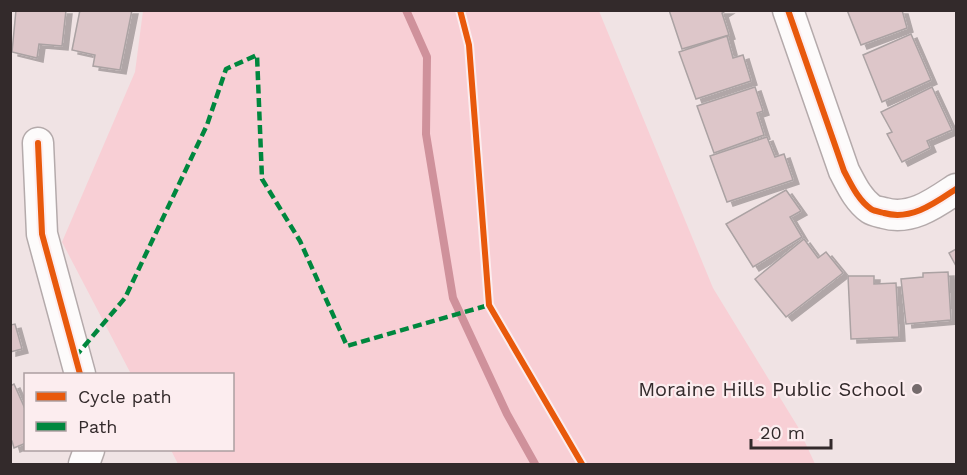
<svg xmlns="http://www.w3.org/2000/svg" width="967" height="475" viewBox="0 0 967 475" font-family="'Work Sans',sans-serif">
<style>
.green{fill:#f8cfd5}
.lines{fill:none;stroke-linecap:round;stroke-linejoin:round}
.stream{stroke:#cf919b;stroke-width:8}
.building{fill:#ddc6c9;stroke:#aba2a3;stroke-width:1.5;filter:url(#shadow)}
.minor-casing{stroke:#b4aaab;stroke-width:33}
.minor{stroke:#fdfbfb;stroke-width:30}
.quiet{stroke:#00873e;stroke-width:4.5;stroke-dasharray:9 4.5;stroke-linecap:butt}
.cycleway-casing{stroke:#fcedef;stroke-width:10}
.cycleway{stroke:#e8590c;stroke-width:6}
.poi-dot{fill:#756b6c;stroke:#fcedef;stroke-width:2}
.labels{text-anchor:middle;stroke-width:4.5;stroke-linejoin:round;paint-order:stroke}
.poi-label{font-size:20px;fill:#332a2b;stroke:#fcedef;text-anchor:end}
</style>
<defs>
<filter id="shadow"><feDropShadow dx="6" dy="4" stdDeviation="0" flood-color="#0004"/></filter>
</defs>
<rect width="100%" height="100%" fill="#f0e3e4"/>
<!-- green -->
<polygon class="green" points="143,11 599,11 713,288 798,427 815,464 178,464 171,450 232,450 232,374 131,374 62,242 135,72"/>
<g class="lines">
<!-- stream -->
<polyline class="stream" points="406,10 427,57 426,134 453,298 507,414 535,464"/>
</g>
<!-- building -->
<g class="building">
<polygon points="16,10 66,10 62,46 39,44 37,58 12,52"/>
<polygon points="80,10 132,10 120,70 93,66 95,55 72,50"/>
<polygon points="669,10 727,10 722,13 729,35 682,49"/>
<polygon points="847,10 902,10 907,28 861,45"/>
<polygon points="911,34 931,80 882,102 863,55"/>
<polygon points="727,36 733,58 743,55 751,81 696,99 679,52"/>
<polygon points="755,87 763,111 757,113 764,135 714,153 697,106"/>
<polygon points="932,87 952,130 927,141 930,148 902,162 887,134 892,132 881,112"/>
<polygon points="767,137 775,157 784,154 793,180 727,202 710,156"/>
<polygon points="786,190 801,211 790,217 802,237 753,267 726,224"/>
<polygon points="804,239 818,258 826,252 843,273 786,317 755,279"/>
<polygon points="956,249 956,266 949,253"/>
<polygon points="948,272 951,320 906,324 901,279 923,277 923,273"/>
<polygon points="848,276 874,276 874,284 896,283 899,337 851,339"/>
<polygon points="15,324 22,349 10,352 10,325"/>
<polygon points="14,384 26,411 26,443 14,448 12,441 10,441 10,386"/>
</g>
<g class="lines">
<defs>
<g id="minor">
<path d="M788,10l56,161c7,13 14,29 27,38 3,2 9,3 13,4 27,8 51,-10 72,-24"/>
<polyline points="38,143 42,234 80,374"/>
<polyline points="84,464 89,450"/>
</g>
</defs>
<!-- minor casing -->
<use href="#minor" class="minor-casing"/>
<!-- minor -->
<use href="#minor" class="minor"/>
<!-- quiet -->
<polyline class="quiet" points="75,357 125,298 207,125 226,69 257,55 262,179 300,241 347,346 489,305"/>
<defs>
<g id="cycleway">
<polyline points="460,10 469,45 489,305 582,464"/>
<path d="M788,10l56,161c7,13 14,29 27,38 3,2 9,3 13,4 27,8 51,-10 72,-24"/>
<polyline points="38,143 42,234 80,374"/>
</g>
</defs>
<!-- cycleway casing -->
<use href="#cycleway" class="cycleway-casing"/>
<!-- cycleway -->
<use href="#cycleway" class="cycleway"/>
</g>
<!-- markers -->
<circle class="poi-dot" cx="917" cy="389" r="6"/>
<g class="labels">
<!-- poi labels -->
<g class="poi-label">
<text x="905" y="396">Moraine Hills Public School</text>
</g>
</g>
<!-- border -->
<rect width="967" height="475" fill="none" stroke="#332a2b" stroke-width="24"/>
<!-- legend -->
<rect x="24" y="373" width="210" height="78" fill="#fcedef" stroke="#ac9fa1" stroke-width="1.5"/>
<rect x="36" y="392" width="30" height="9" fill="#e8590c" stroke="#ac9fa1" stroke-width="1.5"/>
<text x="78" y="403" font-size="18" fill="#332a2b">Cycle path</text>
<rect x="36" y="422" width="30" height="9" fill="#00873e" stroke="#ac9fa1" stroke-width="1.5"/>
<text x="78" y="433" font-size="18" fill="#332a2b">Path</text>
<!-- scale -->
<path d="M751 439v9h80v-9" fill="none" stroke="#332a2b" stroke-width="3"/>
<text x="760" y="439" font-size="18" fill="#332a2b" stroke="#fcedef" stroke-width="4.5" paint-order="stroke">20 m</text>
</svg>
